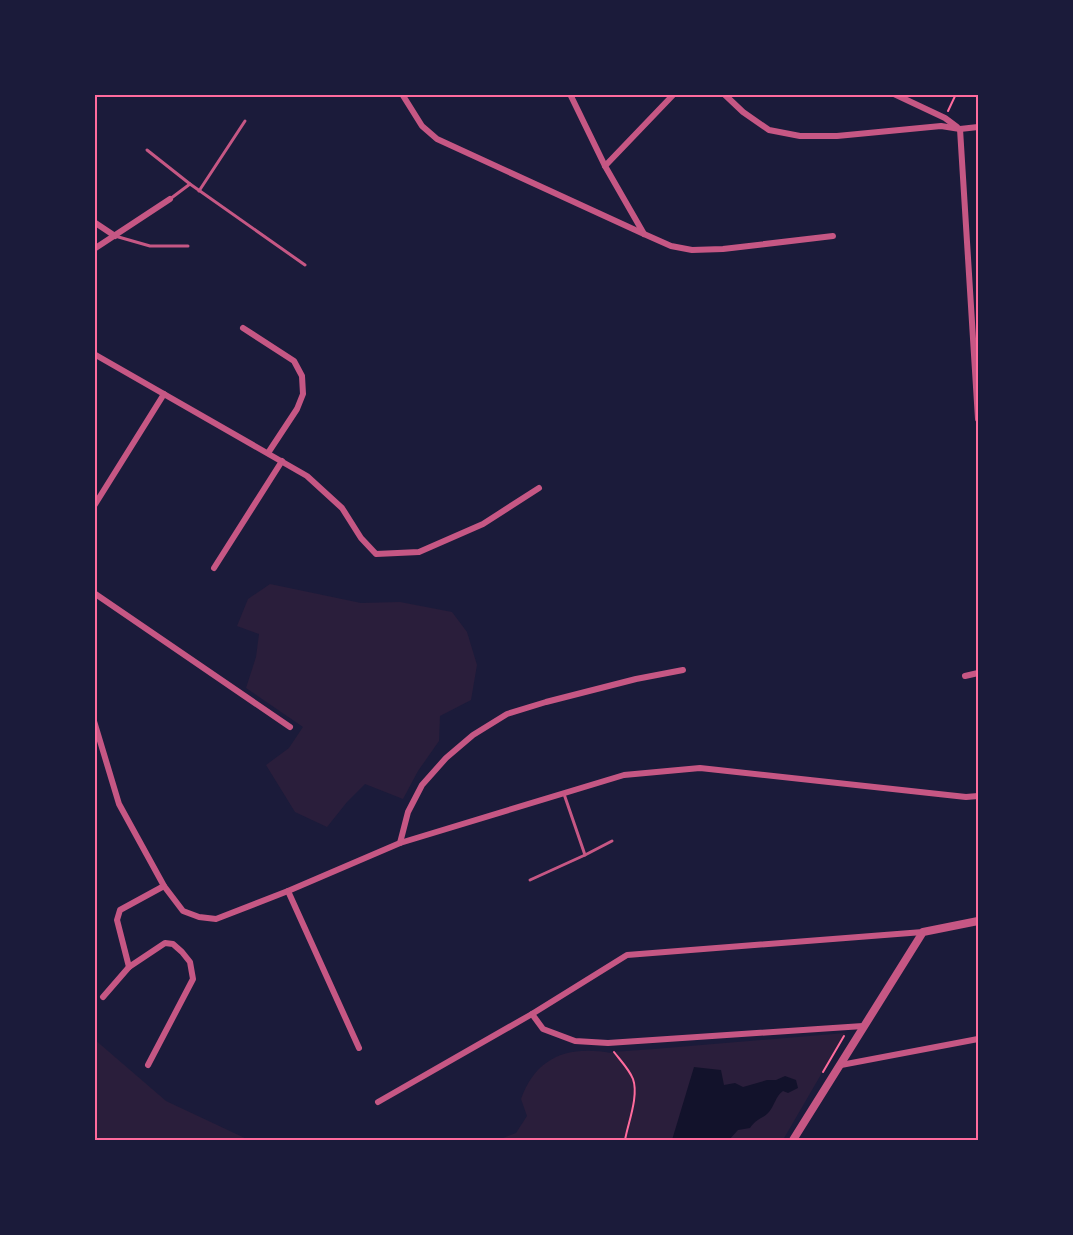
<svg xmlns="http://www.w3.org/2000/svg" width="1073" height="1235" viewBox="0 0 1073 1235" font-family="Karla,sans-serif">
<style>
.green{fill:#2a1e3b}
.water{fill:#12122b}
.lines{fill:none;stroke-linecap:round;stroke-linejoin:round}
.path{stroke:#ff6b9d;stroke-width:2}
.service{stroke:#c65784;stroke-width:3}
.minor{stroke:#c65784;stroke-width:6}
.tertiary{stroke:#c65784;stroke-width:8}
.neatline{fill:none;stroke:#ff6b9d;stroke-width:2}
</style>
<rect width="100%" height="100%" fill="#1b1b3a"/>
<!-- green -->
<g class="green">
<polygon points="270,584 361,603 400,602 452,612 467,632 477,665 471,700 440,716 439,741 418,771 403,799 365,784 347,802 327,827 295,812 266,765 289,748 303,727 246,688 256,657 259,634 237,626 248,599"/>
<path d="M845,1033l-62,107h-285l18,-7 11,-17 -6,-17c15,-42 47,-54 90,-46l1,-1 42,-3z"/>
<polygon points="94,1039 166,1101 249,1140 95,1140"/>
</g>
<!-- water -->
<path class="water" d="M694,1067l27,3 3,15 11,-2 8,4 24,-7h9l9,-4 11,4 2,8 -10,5 -5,-2c-8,6 -8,14 -14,21 -6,7 -12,6 -19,16l-12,2 -9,10h-57z"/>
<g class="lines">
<!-- path -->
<g class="path">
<polyline points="948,111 956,94"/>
<path d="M614,1052c6,8 15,17 19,27 6,17 -5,44 -8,61"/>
<polyline points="823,1072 844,1036"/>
</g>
<!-- service -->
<g class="service">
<polyline points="147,150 190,184"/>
<polyline points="199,191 245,121"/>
<polyline points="170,199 190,184 305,265"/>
<polyline points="115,236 150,246 188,246"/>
<polyline points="585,855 612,841"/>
<polyline points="530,880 585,855 564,794"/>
</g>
<!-- minor -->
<g class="minor">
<polyline points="402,94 422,126 437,139 644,234 671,246 692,250 723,249 833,236"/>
<polyline points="570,94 605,166 644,234"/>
<polyline points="724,94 743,112 769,130 800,136 837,136 941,126 960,129 978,127"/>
<polyline points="894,94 945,118 957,127"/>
<polyline points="960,129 978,419"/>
<polyline points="605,166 674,94"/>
<polyline points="94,222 115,236"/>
<polyline points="94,249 170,199"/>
<polyline points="243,328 294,361 302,376 303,394 297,409 268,453"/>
<polyline points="94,354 307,476 342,508 361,538 376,554 419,552 483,524 539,488"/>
<polyline points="94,506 164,394"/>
<polyline points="214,568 282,461"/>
<polyline points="94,593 290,727"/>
<polyline points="965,676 978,673"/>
<polyline points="94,721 119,804 164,886 183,911 199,917 216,919 288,891 400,843 624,775 700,768 966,797 978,796"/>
<polyline points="400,843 408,812 422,785 446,758 473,735 507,714 546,702 636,679 683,670"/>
<polyline points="288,891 359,1048"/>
<polyline points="129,967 117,920 120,910 164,886"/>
<polyline points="103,997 129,967 165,943 173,944 182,952 190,962 193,979 148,1065"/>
<polyline points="532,1014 543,1029 575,1041 608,1043 863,1026"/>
<polyline points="841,1065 978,1039"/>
<polyline points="378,1102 532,1014 627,955 923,932"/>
</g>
<!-- tertiary -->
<polyline class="tertiary" points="793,1140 923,932 978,921"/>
</g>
<!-- border -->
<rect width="1073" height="1235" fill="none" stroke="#1b1b3a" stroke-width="192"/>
<rect x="96" y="96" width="881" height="1043" class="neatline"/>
</svg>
